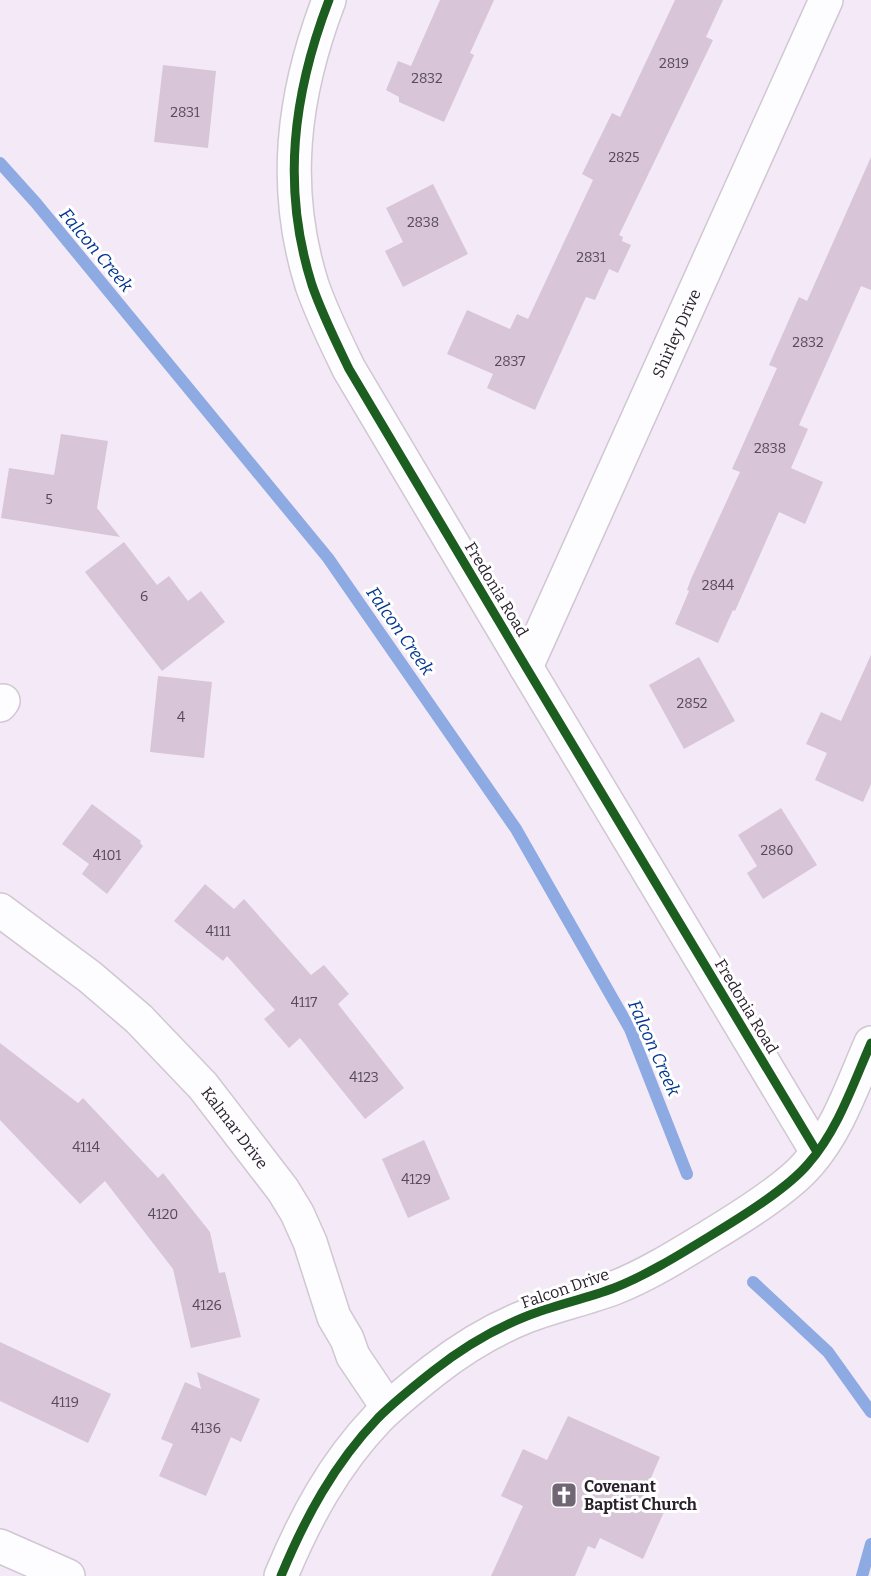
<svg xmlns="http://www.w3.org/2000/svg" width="871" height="1576" viewBox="0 0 871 1576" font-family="Bitter,serif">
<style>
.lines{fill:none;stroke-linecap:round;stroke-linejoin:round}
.stream{stroke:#8daae3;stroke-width:12}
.building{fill:#d8c5d7}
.minor-casing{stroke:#d0c7d3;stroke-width:36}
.secondary-casing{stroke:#d0c7d3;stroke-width:36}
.minor{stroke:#fdfcfe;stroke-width:33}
.secondary{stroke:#fdfcfe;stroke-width:33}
.cycleway-casing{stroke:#fff;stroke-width:13}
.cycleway{stroke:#1b5e20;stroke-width:9}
.labels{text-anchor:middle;stroke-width:6;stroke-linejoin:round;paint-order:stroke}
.number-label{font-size:14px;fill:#564a58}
.street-label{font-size:16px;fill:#2a212d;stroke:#fff}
.poi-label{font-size:16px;font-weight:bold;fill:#2a212d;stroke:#fff;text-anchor:start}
.water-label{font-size:18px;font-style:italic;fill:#01368f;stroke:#fff}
</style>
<rect width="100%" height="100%" fill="#f4eaf7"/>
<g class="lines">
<!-- stream -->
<g class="stream">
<polyline points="0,163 36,203 328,558 516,829 630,1029 687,1174"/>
<polyline points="753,1282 828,1352 871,1412"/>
<polyline points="862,1576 871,1544"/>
</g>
</g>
<!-- building -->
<g class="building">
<polygon points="440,0 494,0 470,53 474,55 444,122 399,102 399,97 386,90 398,61 411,66"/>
<polygon points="675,0 723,0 706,37 713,40 619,235 623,237 622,241 631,245 618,273 609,269 595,300 586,297 535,410 487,388 493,374 447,354 467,310 510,329 517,314 528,319 593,180 582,174 612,113 620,117"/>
<polygon points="163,65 216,71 208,148 154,142"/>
<polygon points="871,157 871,290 861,286 799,425 808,429 791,468 823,482 805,524 779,512 735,611 733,610 718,643 675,624 689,591 687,590 691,579 740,472 732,469 777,368 769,365 799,297 807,301"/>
<polygon points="433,184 468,254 403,287 385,251 403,242 386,208"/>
<polygon points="61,434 108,441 97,508 120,537 1,518 9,468 54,475"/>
<polygon points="124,542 157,585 169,576 188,601 201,591 225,622 162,671 85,572"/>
<polygon points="871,655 871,784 863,802 815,780 827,753 806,744 821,712 841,721"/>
<polygon points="699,657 735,721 684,749 649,685"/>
<polygon points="158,676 212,682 204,758 150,752"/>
<polygon points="92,804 141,841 140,843 143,846 107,894 82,874 89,864 62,844"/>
<polygon points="781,808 817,865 763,899 747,873 757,866 738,835"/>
<polygon points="205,884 234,909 244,899 311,975 324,965 349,994 338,1004 404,1088 365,1119 300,1038 289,1048 264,1019 275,1010 227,956 223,961 174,921"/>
<polygon points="0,1043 78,1103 83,1098 158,1178 163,1173 210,1232 219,1273 225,1272 241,1337 191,1348 173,1269 105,1181 80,1204 0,1120"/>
<polygon points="424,1140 450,1199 408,1218 382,1159"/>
<polygon points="0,1342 111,1394 88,1443 0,1401"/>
<polygon points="197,1372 260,1399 241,1442 231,1437 206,1496 159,1476 173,1444 161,1439 185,1382 201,1389"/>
<polygon points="568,1416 660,1457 641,1501 664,1512 643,1559 600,1538 595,1549 588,1546 575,1576 491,1576 523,1506 501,1496 523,1449 547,1460"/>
</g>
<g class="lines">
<defs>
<g id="minor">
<path d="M329,0c-36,94 -48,187 -17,285 10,29 24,57 37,84l177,298 291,485"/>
<path id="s1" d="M526,667l300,-667"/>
<polyline points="0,705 3,701"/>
<path id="s2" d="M0,910l90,67 49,42 64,67 80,104 14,23 13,29 24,75 13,22 6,17 35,52"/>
<path d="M281,1576c24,-58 53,-112 97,-158 17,-17 36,-32 55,-47 28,-22 61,-42 94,-55 28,-11 58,-17 87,-28 33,-13 65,-33 96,-52 28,-17 77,-47 98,-72 30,-34 45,-80 63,-121"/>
</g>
<polyline id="secondary" points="0,1546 68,1576"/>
</defs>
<!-- minor casing -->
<use href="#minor" class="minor-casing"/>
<!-- secondary casing -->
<use href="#secondary" class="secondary-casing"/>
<!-- minor -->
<use href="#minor" class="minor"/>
<!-- secondary -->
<use href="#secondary" class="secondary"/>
<defs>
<g id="cycleway">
<path d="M329,0c-36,94 -48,187 -17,285 10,29 24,57 37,84l177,298 291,485"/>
<path d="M281,1576c24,-58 53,-112 97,-158 17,-17 36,-32 55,-47 28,-22 61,-42 94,-55 28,-11 58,-17 87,-28 33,-13 65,-33 96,-52 28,-17 77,-47 98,-72 30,-34 45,-80 63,-121"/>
</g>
</defs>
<!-- cycleway casing -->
<use href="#cycleway" class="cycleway-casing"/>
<!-- cycleway -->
<use href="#cycleway" class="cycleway"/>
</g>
<!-- icons -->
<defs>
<symbol id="church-square" viewBox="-11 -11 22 22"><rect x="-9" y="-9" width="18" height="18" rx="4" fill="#716774" stroke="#fff"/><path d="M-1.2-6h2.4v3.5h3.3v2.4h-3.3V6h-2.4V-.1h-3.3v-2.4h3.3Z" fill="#fff"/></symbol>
</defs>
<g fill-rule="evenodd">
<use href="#church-square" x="549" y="1480" width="30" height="30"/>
</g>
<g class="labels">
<!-- number labels -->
<g class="number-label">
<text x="674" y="68">2819</text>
<text x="427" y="83">2832</text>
<text x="185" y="117">2831</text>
<text x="624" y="162">2825</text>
<text x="423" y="227">2838</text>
<text x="591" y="262">2831</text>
<text x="808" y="347">2832</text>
<text x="510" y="366">2837</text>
<text x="770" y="453">2838</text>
<text x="49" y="504">5</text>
<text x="718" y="590">2844</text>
<text x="144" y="601">6</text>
<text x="692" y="708">2852</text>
<text x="181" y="722">4</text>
<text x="777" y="855">2860</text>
<text x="107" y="860">4101</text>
<text x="218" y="936">4111</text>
<text x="304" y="1007">4117</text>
<text x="364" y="1082">4123</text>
<text x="86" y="1152">4114</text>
<text x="416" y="1184">4129</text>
<text x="163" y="1219">4120</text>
<text x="207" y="1310">4126</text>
<text x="65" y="1407">4119</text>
<text x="206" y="1433">4136</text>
</g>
<!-- street labels -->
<g class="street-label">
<text dy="6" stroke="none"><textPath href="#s1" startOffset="366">Shirley Drive</textPath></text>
<text transform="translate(497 589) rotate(59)" y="6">Fredonia Road</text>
<text transform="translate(747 1006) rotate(59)" y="6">Fredonia Road</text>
<text dy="6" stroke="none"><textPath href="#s2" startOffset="322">Kalmar Drive</textPath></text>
<text transform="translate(565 1288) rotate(-19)" y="6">Falcon Drive</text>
</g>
<!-- poi labels -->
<g class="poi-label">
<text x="584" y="1492">Covenant<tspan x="584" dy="18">Baptist Church</tspan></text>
</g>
<!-- water labels -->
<g class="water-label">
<text transform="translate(96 250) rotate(50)" y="6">Falcon Creek</text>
<text transform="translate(400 631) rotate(55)" y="6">Falcon Creek</text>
<text transform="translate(654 1048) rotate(66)" y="6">Falcon Creek</text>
</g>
</g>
</svg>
